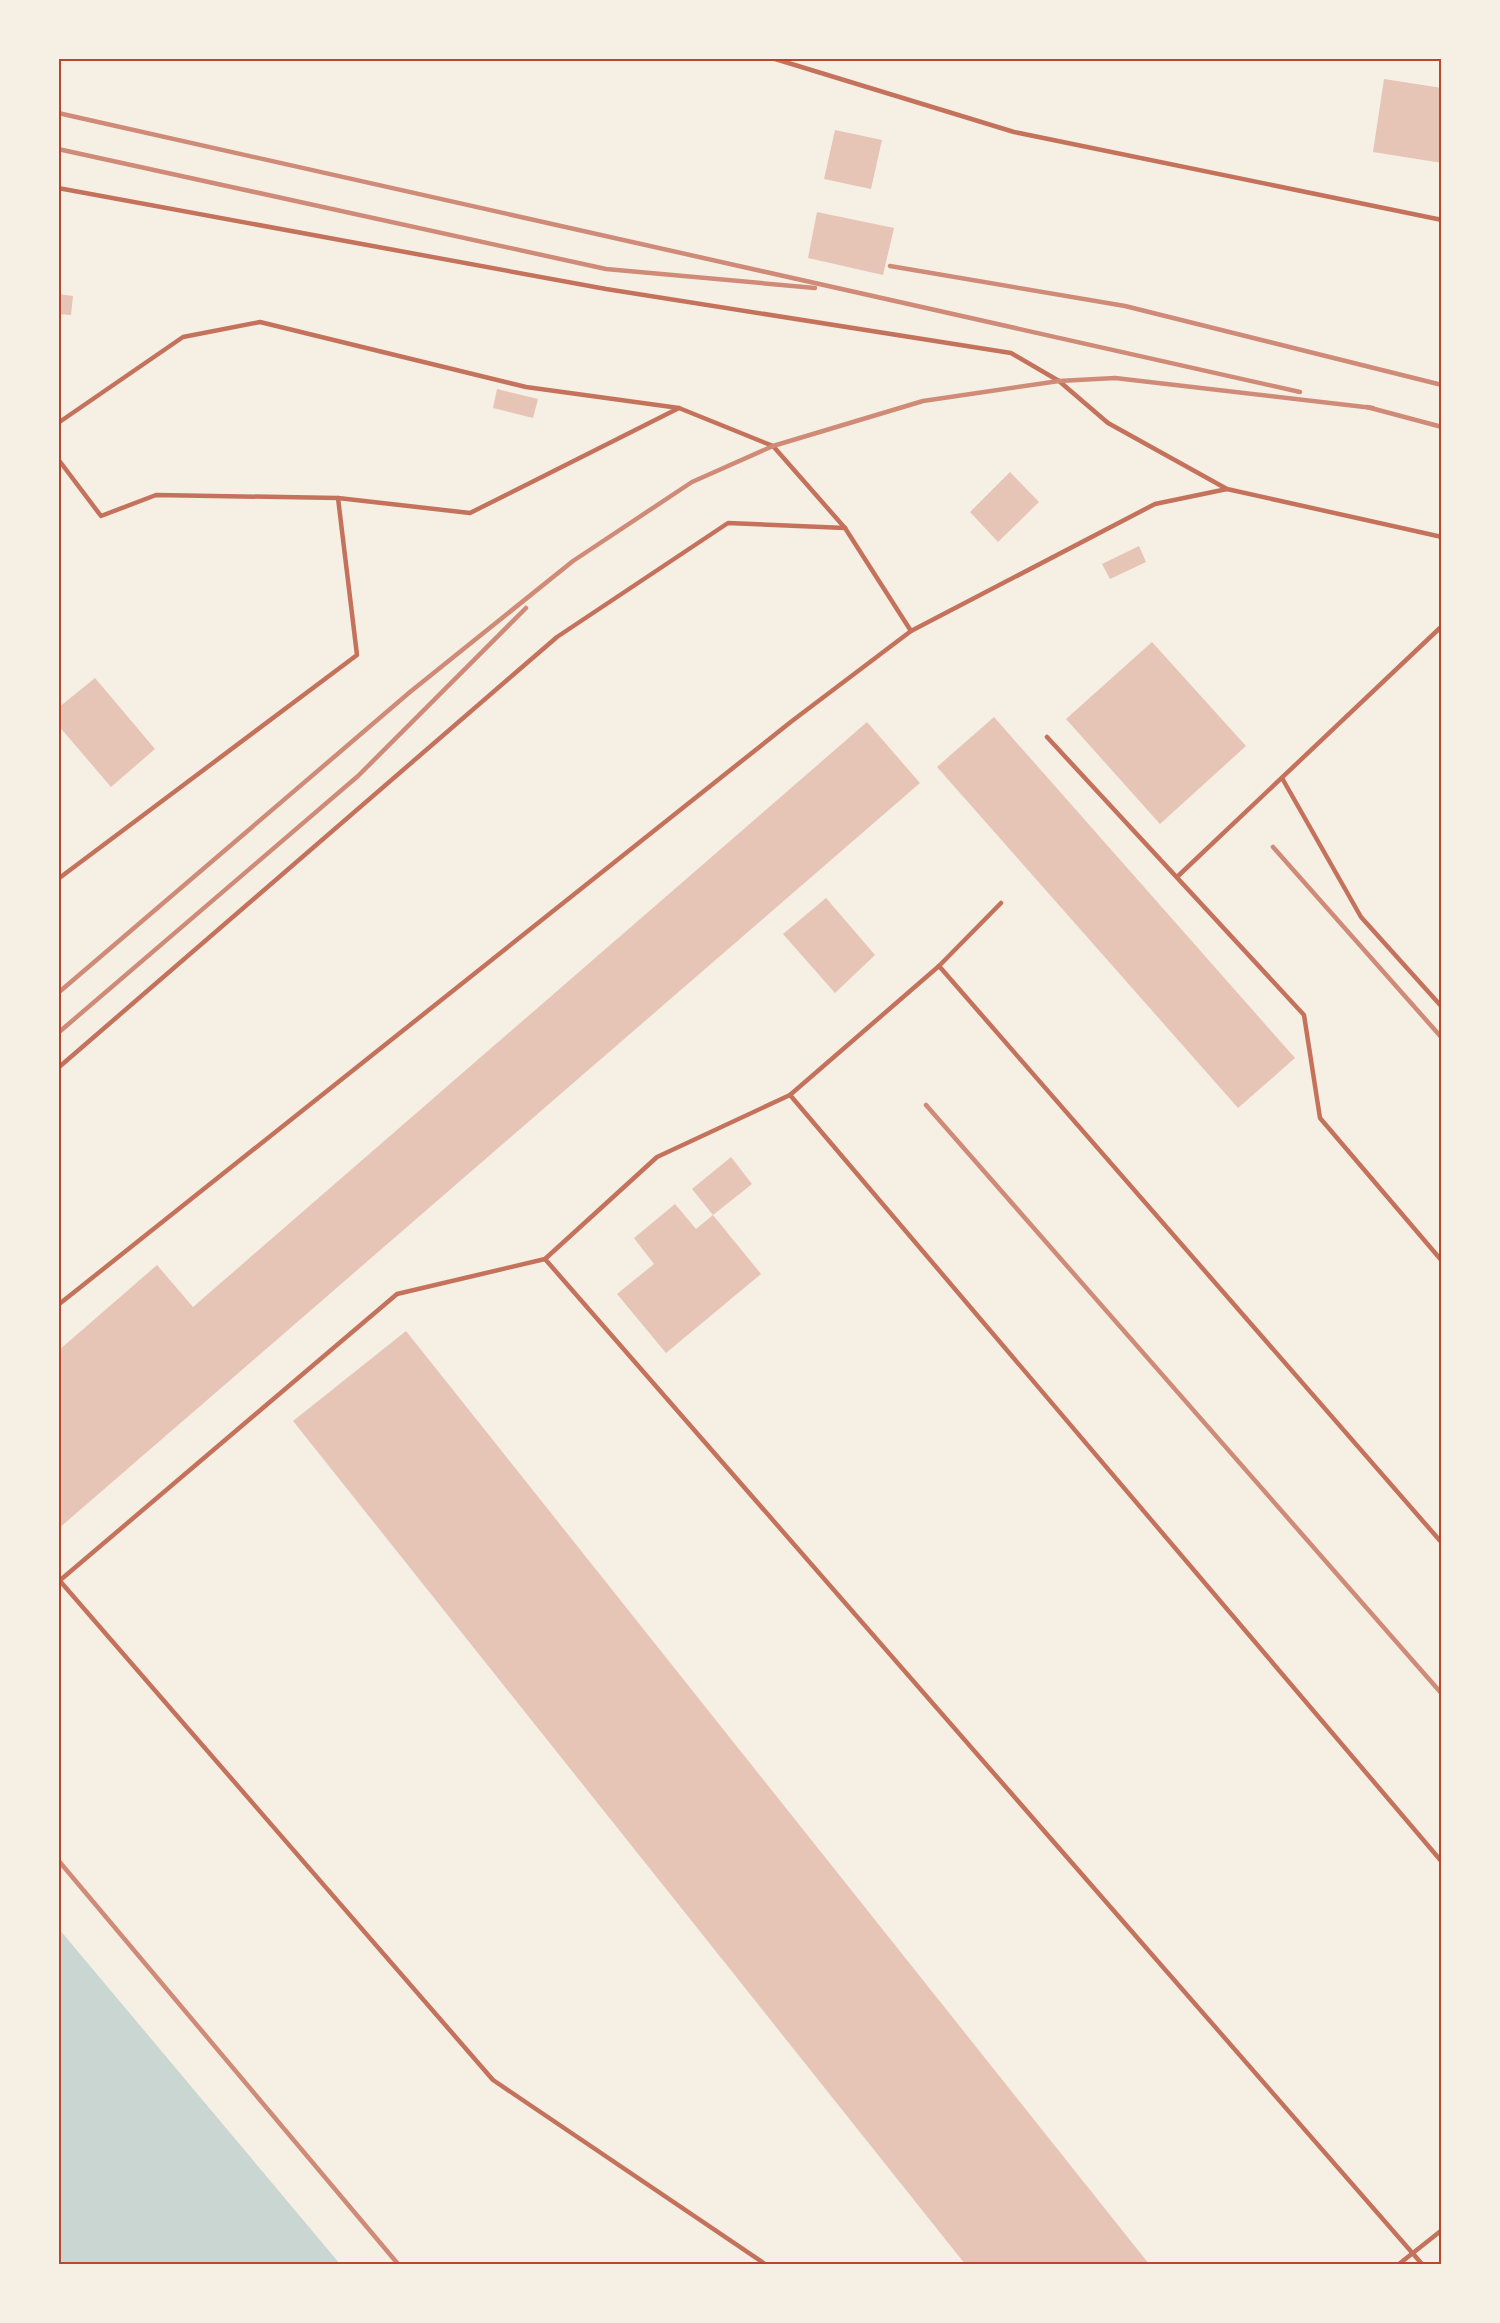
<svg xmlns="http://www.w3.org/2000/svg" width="1500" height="2323" viewBox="0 0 1500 2323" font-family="Commissioner,sans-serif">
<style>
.water{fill:#c9d6d2}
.building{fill:#e6c5b7}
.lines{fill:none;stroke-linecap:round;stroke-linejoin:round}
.service{stroke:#c5725c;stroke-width:4.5}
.rail{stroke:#cf8b77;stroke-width:4.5}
.neatline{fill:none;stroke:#b5482f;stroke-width:2}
</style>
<rect width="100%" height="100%" fill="#f6efe4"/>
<!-- water -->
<polygon class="water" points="58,1929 59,1929 340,2264 59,2264"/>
<!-- building -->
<g class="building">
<polygon points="1384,79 1442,88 1442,163 1373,152"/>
<polygon points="835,130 882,140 871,189 824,179"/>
<polygon points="817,212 894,228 883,275 808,258"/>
<polygon points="58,294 73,296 71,315 58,314"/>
<polygon points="497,389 538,399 533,418 493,408"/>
<polygon points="1010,472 1039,502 998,542 970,512"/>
<polygon points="1139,546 1146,562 1110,579 1102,564"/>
<polygon points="1152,642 1246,746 1160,824 1066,719"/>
<polygon points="95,678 155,749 111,787 58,725 58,708"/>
<polygon points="994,717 1295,1058 1238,1108 937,767"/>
<polygon points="867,722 920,783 58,1529 58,1351 157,1265 193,1307"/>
<polygon points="826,898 875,955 835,993 783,934"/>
<polygon points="731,1157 752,1184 713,1215 692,1189"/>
<polygon points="675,1204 696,1229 713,1215 761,1274 666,1353 617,1294 654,1264 634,1238"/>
<polygon points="406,1331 1149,2264 965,2264 293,1421"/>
</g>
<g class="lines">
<!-- service -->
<g class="service">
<polyline points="772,58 1014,132 1442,220"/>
<polyline points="58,188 606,289 1011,353 1059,381 1108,423 1227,489 1442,537"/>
<polyline points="58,423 183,337 260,322 526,387 679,408 773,446 845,528"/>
<polyline points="58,459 101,516 156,495 338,498 470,513 679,408"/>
<polyline points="1047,737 1304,1015 1320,1118 1442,1261"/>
<polyline points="1282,778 1361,917 1442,1007"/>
<polyline points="1177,877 1442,626"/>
<polyline points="58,879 357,655 338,498"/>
<polyline points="939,966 1442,1543"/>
<polyline points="58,1068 557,637 728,523 845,528 911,631"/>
<polyline points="790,1095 1442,1862"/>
<polyline points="545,1259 1422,2264"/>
<polyline points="58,1305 792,721 911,631 1155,504 1227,489"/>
<polyline points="60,1581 493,2080 765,2264"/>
<polyline points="58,1582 397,1294 545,1259 657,1157 790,1095 939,966 1001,903"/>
<polyline points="1399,2264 1442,2230"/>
</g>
<!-- rail -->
<g class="rail">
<polyline points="58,113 1300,392"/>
<polyline points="58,149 606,269 815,288"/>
<polyline points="890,266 1125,306 1442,385"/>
<polyline points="1367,407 1442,427"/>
<polyline points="1273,847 1442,1038"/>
<polyline points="58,993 410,692 573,561 692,482 773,446 923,401 1059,381 1115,378 1373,408"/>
<polyline points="58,1033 358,776 526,608"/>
<polyline points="926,1105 1442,1694"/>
<polyline points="58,1860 398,2264"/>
</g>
</g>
<!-- border -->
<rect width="1500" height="2323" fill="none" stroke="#f6efe4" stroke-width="120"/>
<rect x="60" y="60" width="1380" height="2203" class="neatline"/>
</svg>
